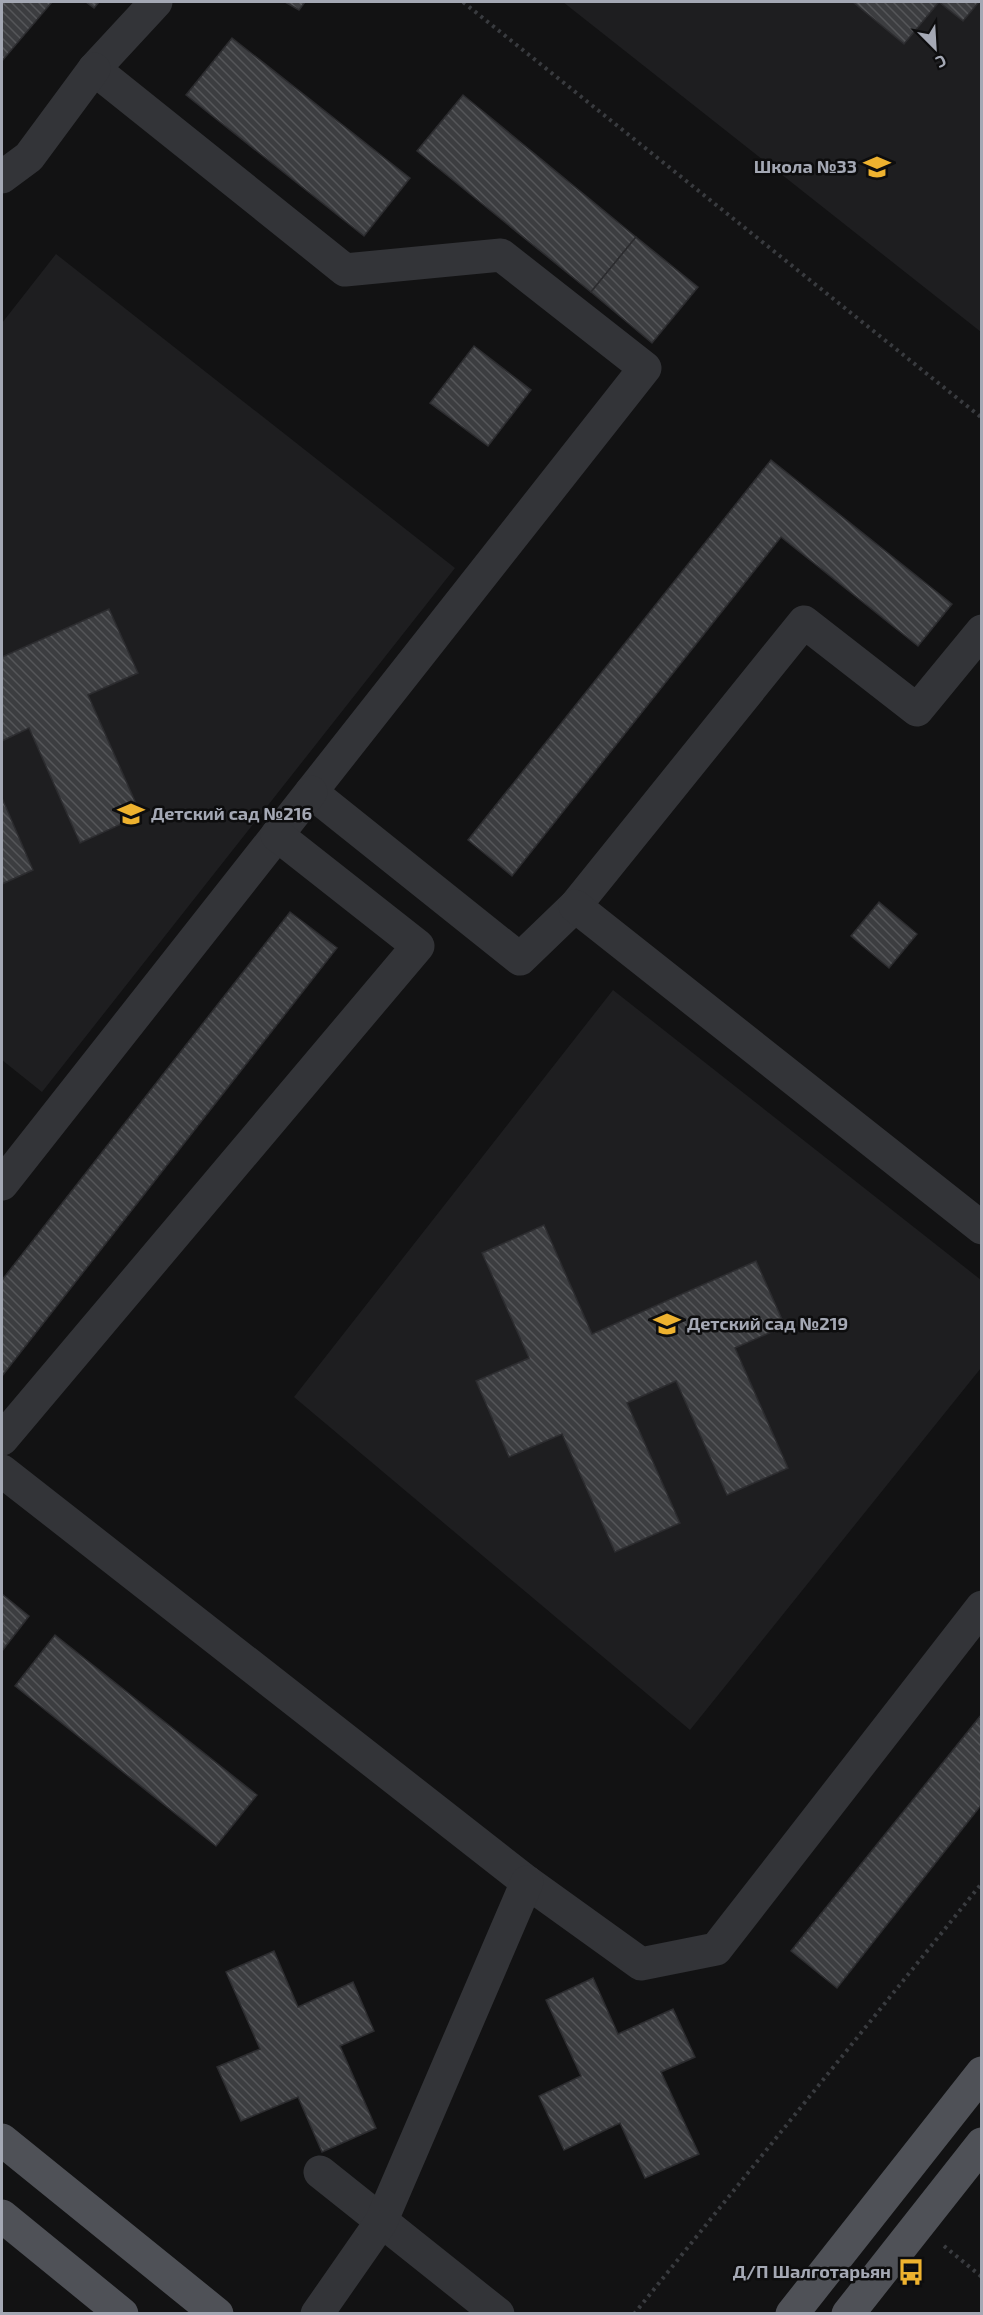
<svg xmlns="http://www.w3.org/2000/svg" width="983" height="2315" viewBox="0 0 983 2315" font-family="'Exo 2',sans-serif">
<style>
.built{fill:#1e1e20}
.building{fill:url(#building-back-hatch);stroke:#2c2c2f;stroke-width:1.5}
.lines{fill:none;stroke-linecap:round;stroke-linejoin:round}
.path{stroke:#393b3f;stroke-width:4;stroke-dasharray:3 4.5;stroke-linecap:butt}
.minor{stroke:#333438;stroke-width:33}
.major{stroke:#4f5157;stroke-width:33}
.labels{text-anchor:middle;stroke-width:5;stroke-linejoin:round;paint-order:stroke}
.poi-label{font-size:18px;font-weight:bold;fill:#a4a8b4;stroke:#0d0d0e;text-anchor:end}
</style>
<defs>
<pattern id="building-back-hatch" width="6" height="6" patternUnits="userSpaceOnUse" patternTransform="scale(1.5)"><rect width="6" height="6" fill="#3c3d40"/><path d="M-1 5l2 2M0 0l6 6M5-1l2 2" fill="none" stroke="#555659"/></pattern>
</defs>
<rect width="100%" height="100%" fill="#121213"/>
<!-- built -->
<g class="built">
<polygon points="563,2 981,2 981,332"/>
<polygon points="56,254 455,568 42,1092 2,1060 2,323"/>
<polygon points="613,990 981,1280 981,1368 690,1730 294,1397"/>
</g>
<!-- building -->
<g class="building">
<polygon points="2,2 52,2 2,61"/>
<polygon points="86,2 99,2 94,8"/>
<polygon points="285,2 305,2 299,10"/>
<polygon points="853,2 939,2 904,44"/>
<polygon points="939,2 979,2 963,21"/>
<polygon points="232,38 410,178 364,236 186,95"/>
<polygon points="463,95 636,237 591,292 417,151"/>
<polygon points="636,237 698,287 652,343 591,292"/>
<polygon points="474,346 531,390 488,446 430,403"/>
<polygon points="771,460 952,604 918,646 781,537 512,876 468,840"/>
<polygon points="109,609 138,673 88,695 141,815 80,843 29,728 2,741 2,657"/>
<polygon points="2,798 33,870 2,884"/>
<polygon points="879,902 917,934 889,968 851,936"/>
<polygon points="290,912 337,948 2,1376 2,1280"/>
<polygon points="544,1225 592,1334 756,1261 785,1326 735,1348 788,1468 727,1495 676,1381 627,1403 680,1523 615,1552 562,1434 509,1457 476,1381 529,1358 482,1253"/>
<polygon points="2,1594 29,1616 2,1651"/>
<polygon points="55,1635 257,1795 216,1846 15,1686"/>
<polygon points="982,1714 982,1804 837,1988 791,1951"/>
<polygon points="274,1951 298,2007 353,1982 374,2031 340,2046 376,2128 322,2152 298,2097 241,2121 217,2067 260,2049 226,1972"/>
<polygon points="593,1978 618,2034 673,2009 695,2057 661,2072 699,2154 645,2178 620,2123 564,2150 539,2096 581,2076 546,2000"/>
</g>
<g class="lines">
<!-- path -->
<g class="path">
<polyline points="463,2 982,418"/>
<polyline points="944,2246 982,2277"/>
<polyline points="634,2314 982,1883"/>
</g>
<!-- minor -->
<g class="minor">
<polyline points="156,2 94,69 345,270 501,255 645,368 311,792 520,959 575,906 804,622 917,710 982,631"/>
<polyline points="2,177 29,157 94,69"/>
<polyline points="575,906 982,1228"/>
<polyline points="2,1184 311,792"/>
<polyline points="2,1439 418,946 277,835"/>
<polyline points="2,1471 527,1882 641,1964 716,1949 982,1607"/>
<polyline points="320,2172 498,2314"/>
<polyline points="317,2314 381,2222 527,1882"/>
</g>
<!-- major -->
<g class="major">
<polyline points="2,2140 217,2314"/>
<polyline points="2,2216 122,2314"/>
<polyline points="792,2314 982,2073"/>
<polyline points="848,2314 982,2144"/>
</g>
</g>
<!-- icons -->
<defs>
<symbol id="school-bare" viewBox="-9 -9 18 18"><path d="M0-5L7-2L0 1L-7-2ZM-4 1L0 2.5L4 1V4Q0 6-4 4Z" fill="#eeb22f" stroke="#0d0d0e" stroke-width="2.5" paint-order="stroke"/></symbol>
<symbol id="bus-bare" viewBox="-9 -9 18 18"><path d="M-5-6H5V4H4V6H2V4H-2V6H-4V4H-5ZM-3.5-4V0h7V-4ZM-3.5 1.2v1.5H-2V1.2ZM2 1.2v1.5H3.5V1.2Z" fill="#eeb22f" stroke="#0d0d0e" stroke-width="2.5" paint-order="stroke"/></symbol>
</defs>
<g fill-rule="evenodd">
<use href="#school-bare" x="858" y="148" width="38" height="38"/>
<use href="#school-bare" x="112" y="795" width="38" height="38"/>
<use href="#school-bare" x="648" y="1305" width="38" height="38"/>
<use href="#bus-bare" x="892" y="2253" width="38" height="38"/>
</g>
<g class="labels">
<!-- poi labels -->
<g class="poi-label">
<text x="857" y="173">Школа №33</text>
<text x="151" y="820" text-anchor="start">Детский сад №216</text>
<text x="687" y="1330" text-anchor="start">Детский сад №219</text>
<text x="891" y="2278">Д/П Шалготарьян</text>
</g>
</g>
<!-- border -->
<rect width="983" height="2315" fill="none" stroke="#a4a8b4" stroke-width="6"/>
<!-- north arrow -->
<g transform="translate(935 48) rotate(156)" stroke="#0d0d0e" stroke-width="4.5" paint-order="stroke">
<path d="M0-4.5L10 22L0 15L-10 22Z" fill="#a4a8b4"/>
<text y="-9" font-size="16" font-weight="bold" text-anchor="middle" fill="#a4a8b4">С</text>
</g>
</svg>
